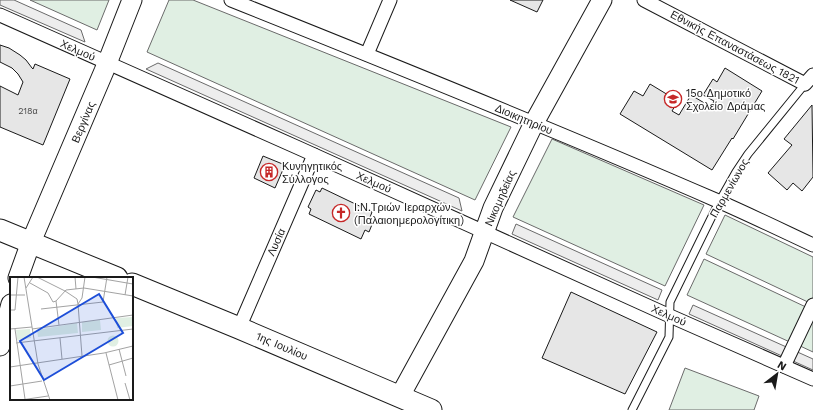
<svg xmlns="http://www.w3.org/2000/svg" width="813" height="410" viewBox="0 0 813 410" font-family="'Work Sans',sans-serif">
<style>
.green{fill:#e0efe3;stroke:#6a6a6a}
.parking{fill:#ededed;stroke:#6a6a6a}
.building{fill:#e6e6e6;stroke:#1a1a1a}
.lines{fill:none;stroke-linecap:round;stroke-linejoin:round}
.lane-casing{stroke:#1a1a1a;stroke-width:9}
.street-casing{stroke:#1a1a1a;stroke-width:15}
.secondary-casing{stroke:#1a1a1a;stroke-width:21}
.primary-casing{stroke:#1a1a1a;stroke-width:23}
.lane{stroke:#fff;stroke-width:7}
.street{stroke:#fff;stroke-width:13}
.secondary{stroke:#fff;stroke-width:19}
.primary{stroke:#fff;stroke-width:21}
.labels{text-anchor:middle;stroke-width:3;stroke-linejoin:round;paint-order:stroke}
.number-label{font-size:9px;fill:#4d4d4d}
.street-label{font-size:11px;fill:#1a1a1a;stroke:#fff}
.poi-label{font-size:11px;fill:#1a1a1a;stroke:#fff;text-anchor:start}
.inset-road{fill:none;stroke:#a3a3a3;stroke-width:1}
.view{fill:#1d4ed8;fill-opacity:0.15;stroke:#1d4ed8;stroke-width:2}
.inset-edge{fill:none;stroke:#1a1a1a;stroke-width:2}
</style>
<rect width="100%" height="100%" fill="#fff"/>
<!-- green -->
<g class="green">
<polygon points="30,0 109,0 97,30"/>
<polygon points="169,0 193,0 511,127 475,200 147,52"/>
<polygon points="552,139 704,205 665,286 513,217"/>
<polygon points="725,215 813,257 813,298 810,303 706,254"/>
<polygon points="704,259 808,308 792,343 687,295"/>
<polygon points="813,313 813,352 798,345"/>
<polygon points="685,368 759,396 754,410 669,410"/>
</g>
<!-- parking -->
<g class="parking">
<polygon points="0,0 14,0 81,30 85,42 0,5"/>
<polygon points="158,63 459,198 462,211 146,69"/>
<polygon points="516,224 662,290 658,300 512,234"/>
<polygon points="693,305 813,359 813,370 689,314"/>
</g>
<!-- building -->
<g class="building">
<polygon points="510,0 543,0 537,12"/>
<polygon points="0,45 9,48 20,55 26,60 32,68 33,69 35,64 70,79 43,145 0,127 0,86 18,95 23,82 18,74 12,68 0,62"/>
<polygon points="725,68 762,91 733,139 732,138 712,170 620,114 634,91 643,96 650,84 678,101 672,111 679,115 691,95 711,107 714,101 703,95 713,79 717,82"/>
<polygon points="812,105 813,177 802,191 793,183 787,190 768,173 792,145 784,139"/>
<polygon points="263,156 285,165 275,188 254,178"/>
<polygon points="322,188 372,212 369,220 373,222 369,232 365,230 361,239 309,214 311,209 308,207 316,190 320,192"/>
<polygon points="571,292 657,332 625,394 542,358"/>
</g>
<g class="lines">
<defs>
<polyline id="lane" points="632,410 669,337 670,302 719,202 736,172 748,154 805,84"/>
<g id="street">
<path d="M231,0c163,65 326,131 487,201 32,14 63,29 95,44"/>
<polyline points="644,0 805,84 813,75"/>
<polyline points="0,15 301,149 670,316 813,379"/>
<polyline points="367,54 390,0"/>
<polyline points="239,328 314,155"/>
<polyline points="784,366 813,305"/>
</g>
<g id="secondary">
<polyline points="18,278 31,242 104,71 132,0"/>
<polyline points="0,346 11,304"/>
<polyline points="400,396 474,261 493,208 534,123 602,0"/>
</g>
<g id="primary">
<polyline points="0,230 117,278"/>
<polyline points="132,284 239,328 431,410"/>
</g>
</defs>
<!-- lane casing -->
<use href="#lane" class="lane-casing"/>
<!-- street casing -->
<use href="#street" class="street-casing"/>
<!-- secondary casing -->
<use href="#secondary" class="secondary-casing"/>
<!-- primary casing -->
<use href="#primary" class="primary-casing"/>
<!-- lane -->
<use href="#lane" class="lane"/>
<!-- street -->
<use href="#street" class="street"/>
<!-- secondary -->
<use href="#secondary" class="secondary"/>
<!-- primary -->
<use href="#primary" class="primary"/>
</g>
<!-- icons -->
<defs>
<symbol id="school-ring" viewBox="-11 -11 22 22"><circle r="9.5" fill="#fff" stroke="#c62828" stroke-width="1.5"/><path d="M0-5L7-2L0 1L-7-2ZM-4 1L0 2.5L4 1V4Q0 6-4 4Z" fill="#c62828"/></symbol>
<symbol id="building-ring" viewBox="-11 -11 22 22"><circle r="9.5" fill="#fff" stroke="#c62828" stroke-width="1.5"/><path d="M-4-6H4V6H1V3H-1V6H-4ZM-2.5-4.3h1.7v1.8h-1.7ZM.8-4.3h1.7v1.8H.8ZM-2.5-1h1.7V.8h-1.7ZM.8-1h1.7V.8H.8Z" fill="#c62828"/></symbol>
<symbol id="church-ring" viewBox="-11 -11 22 22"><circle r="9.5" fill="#fff" stroke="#c62828" stroke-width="1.5"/><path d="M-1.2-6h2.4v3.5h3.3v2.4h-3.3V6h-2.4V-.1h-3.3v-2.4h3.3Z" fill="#c62828"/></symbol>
</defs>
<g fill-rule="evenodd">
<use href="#school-ring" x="663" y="89" width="20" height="20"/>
<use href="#building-ring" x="259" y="162" width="20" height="20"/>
<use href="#church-ring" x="331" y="203" width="20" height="20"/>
</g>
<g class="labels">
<!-- number labels -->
<g class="number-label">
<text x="28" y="114">218α</text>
</g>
<!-- street labels -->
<g class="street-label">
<text transform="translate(735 47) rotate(28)" y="4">Εθνικής Επαναστάσεως 1821</text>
<text transform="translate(78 50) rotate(24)" y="4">Χελμού</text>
<text transform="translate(524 119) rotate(23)" y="4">Διοικητηρίου</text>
<text transform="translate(83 122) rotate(-67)" y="4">Βεργίνας</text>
<text transform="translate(374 182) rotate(24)" y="4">Χελμού</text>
<text transform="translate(729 188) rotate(-60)" y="4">Παρμενίωνος</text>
<text transform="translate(500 198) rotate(-66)" y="4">Νικομηδείας</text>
<text transform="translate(276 242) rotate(-66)" y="4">Λυσία</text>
<text transform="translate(669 315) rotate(24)" y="4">Χελμού</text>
<text transform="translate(282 346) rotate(23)" y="4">1ης Ιουλίου</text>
</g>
<!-- poi labels -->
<g class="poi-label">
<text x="686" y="97">15ο Δημοτικό<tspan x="686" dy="13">Σχολείο Δράμας</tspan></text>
<text x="282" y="170">Κυνηγητικός<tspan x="282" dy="13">Σύλλογος</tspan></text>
<text x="354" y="211">Ι.Ν.Τριών Ιεραρχών<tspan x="354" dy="13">(Παλαιοημερολογίτικη)</tspan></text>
</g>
</g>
<!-- overview -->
<g transform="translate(10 277)">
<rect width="123" height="123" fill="#fff"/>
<path d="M123,40v9l-16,2 -1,-10zM90,43l1,10 -19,2v-10zM67,46l1,10 -40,4 -1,-7zM20,52l1,9 -14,2 -1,-10zM97.5 64a5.5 5.5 0 1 1 11 0a5.5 5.5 0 1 1-11 0Z" fill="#e0efe3"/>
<path class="inset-road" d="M14,0l14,87 12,36M27,0l28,14 12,8 1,5M65,0l1,12M82,0l41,7M20,6l18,10 5,9 3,-1M16,11l7,-11M0,18h15M115,18l3,-18M31,32l62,-7 4,-25M0,33h5l3,-33M49,48l-3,-24 10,-11 18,-2 49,8M0,52l22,-2M5,52l10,70M22,52l101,-14M50,61l2,21M6,66l117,-14M109,72l7,27M96,76l12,47M72,79l-4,-52 4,-6 3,-21M99,88l24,-7M0,90l94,-14 29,-7M115,106l5,17M0,109l32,-5M11,123l27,-4"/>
<path class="view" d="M89,17l24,39 -79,47 -24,-39z"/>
<rect width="123" height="123" class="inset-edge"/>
</g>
<!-- north arrow -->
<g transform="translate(777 374) rotate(31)" stroke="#ffffff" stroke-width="3" paint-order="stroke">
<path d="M0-3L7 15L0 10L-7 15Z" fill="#1a1a1a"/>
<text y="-6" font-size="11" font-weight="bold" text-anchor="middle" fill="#1a1a1a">N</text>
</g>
</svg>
